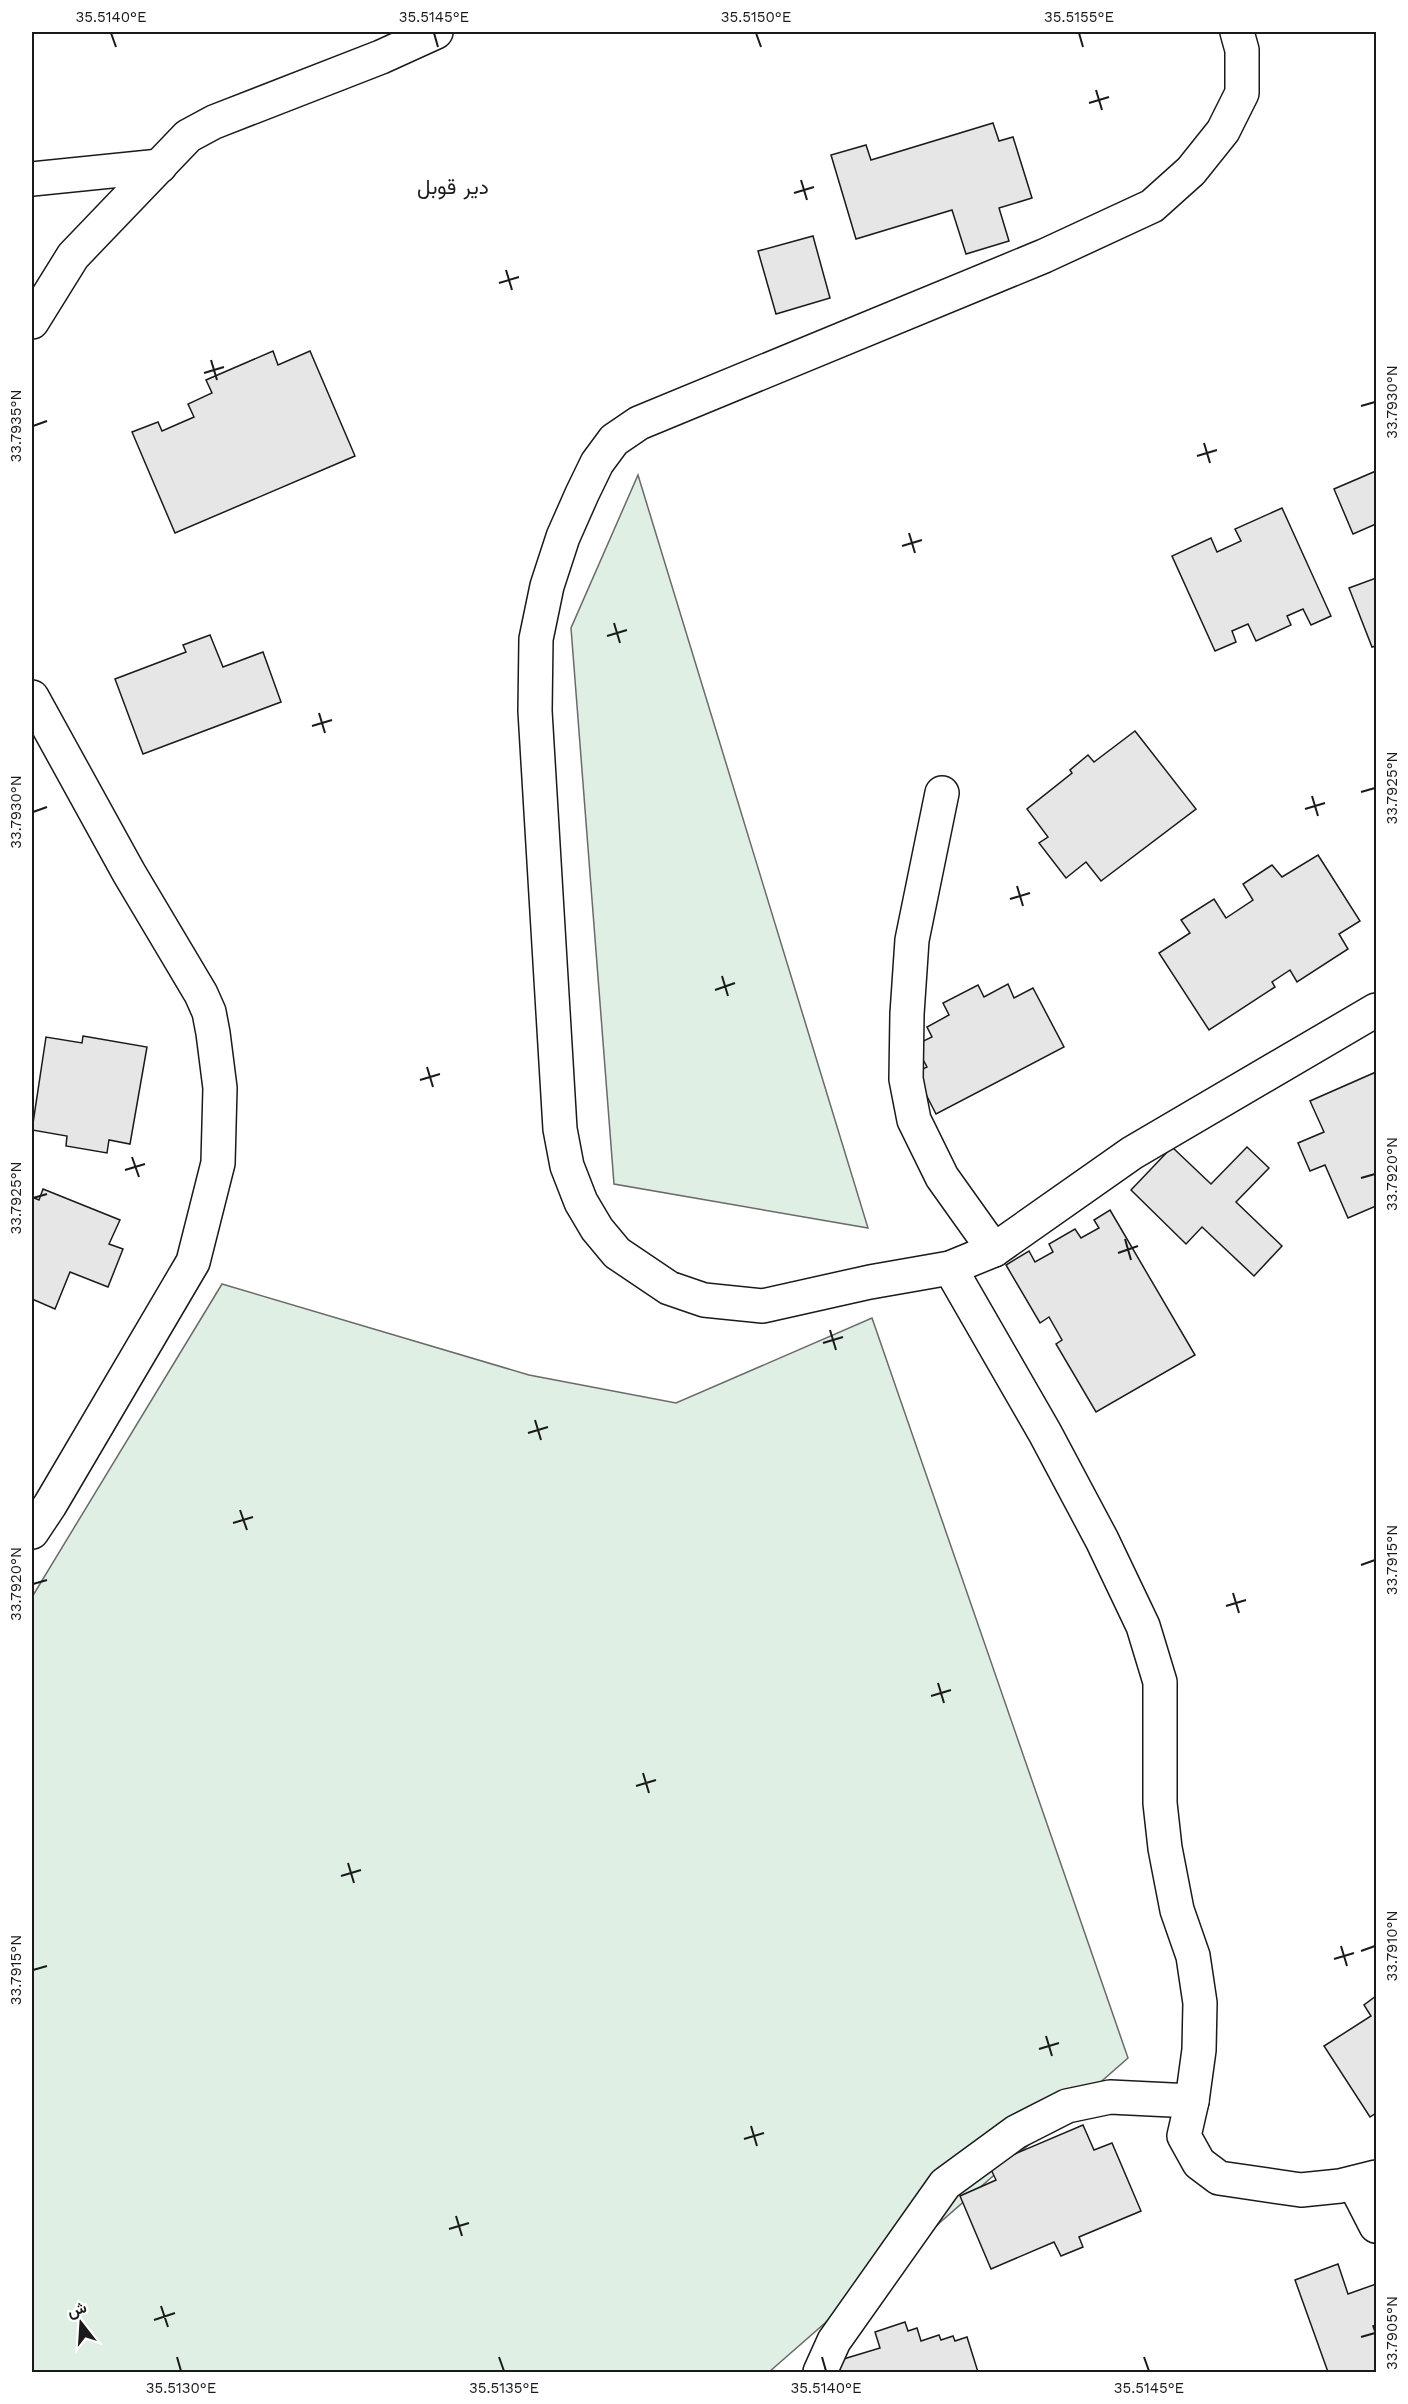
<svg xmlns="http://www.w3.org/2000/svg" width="1408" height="2404" viewBox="0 0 1408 2404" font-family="'Work Sans',Vazirmatn,sans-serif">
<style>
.green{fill:#e0efe3;stroke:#6a6a6a;stroke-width:1.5}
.building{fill:#e6e6e6;stroke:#1a1a1a;stroke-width:1.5}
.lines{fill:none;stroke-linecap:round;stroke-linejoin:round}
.minor-casing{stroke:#1a1a1a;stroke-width:36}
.minor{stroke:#fff;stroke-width:33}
.ticks{fill:none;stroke:#1a1a1a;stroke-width:2}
.labels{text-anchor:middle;stroke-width:4.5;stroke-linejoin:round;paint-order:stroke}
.quarter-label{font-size:21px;fill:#1a1a1a;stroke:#fff}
.neatline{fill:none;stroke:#1a1a1a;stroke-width:2}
.ticks-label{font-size:15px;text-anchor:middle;fill:#1a1a1a}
</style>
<rect width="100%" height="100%" fill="#fff"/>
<!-- green -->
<g class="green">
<polygon points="638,475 868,1228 614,1184 571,628"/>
<polygon points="222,1284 529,1375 676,1403 872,1318 1128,2058 769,2372 32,2372 32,1597"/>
</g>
<!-- building -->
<g class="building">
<polygon points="993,123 999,141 1013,137 1032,198 999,208 1009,241 966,254 952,210 856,239 831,155 866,145 871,160"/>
<polygon points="813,236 830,298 776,314 758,251"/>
<polygon points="273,351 278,365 310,351 355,456 175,533 132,432 158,422 162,431 194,417 188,404 212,393 206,380"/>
<polygon points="1376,471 1376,524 1353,534 1334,489"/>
<polygon points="1282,508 1331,616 1311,625 1303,609 1287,616 1291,625 1256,641 1248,624 1232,631 1236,642 1215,651 1172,556 1211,538 1217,552 1241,541 1235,529"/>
<polygon points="1376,578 1376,646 1372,647 1349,588"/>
<polygon points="210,635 223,667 263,652 281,702 143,754 115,679 186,652 183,645"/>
<polygon points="1135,731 1196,809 1101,881 1086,862 1066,878 1039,843 1048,837 1027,809 1072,773 1070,770 1088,755 1094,762"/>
<polygon points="1318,855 1360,921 1339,934 1348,949 1297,982 1290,970 1272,982 1275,987 1209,1030 1159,953 1190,933 1181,920 1214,899 1226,918 1253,900 1243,884 1272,865 1282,877"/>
<polygon points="1008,984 1014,998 1033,988 1064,1047 936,1114 915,1073 927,1067 915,1045 932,1037 927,1027 949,1015 943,1003 978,985 984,997"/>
<polygon points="83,1036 147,1047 130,1144 109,1140 107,1153 66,1146 67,1136 32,1130 46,1037 82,1043"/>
<polygon points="1376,1072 1376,1206 1348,1218 1325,1165 1310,1171 1298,1143 1324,1132 1310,1101"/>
<polygon points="1172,1147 1211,1184 1247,1147 1269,1168 1236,1202 1282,1246 1254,1276 1202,1227 1186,1244 1131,1190"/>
<polygon points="43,1189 120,1220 109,1244 123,1249 108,1287 70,1272 55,1309 32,1299 32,1197 39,1200"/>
<polygon points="1110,1210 1195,1355 1096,1412 1056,1344 1062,1340 1049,1317 1040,1323 1006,1265 1029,1251 1035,1262 1053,1252 1049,1244 1075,1229 1081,1238 1099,1228 1094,1220"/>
<polygon points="1376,1996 1376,2113 1370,2117 1324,2046 1371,2016 1364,2005"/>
<polygon points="1083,2125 1094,2150 1112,2143 1141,2211 1079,2237 1083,2247 1061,2256 1054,2242 991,2269 960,2196 996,2180 989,2165"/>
<polygon points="1338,2264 1348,2294 1376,2284 1376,2325 1373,2326 1376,2335 1376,2372 1328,2372 1295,2280"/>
<polygon points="905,2322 908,2331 917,2328 921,2341 939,2335 941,2340 953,2336 955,2341 967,2337 978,2372 825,2372 837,2361 880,2348 875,2332"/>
</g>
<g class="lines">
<defs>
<g id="minor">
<polyline points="1237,32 1242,50 1242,93 1223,131 1191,171 1152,206 1044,256 639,423 614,440 597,463 582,494 563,537 547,586 536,639 535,711 560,1129 567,1166 581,1202 597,1229 617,1253 669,1288 704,1300 763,1306 870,1282 950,1268 994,1250 1132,1153 1376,1010"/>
<polyline points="32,179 160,166"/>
<polyline points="32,322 73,256 188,136 214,122 381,57 436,32"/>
<polyline points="32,697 129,873 201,994 209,1012 213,1033 220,1088 218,1163 193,1262 50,1505 32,1532"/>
<polyline points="942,793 912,940 907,1014 906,1079 914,1120 942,1177 994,1250"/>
<polyline points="950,1268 1045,1433 1102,1540 1143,1626 1160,1682 1160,1803 1165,1848 1177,1910 1193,1956 1200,2003 1199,2050 1192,2101 1184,2136 1199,2163 1219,2178 1301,2190 1340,2186 1376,2177"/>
<polyline points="1354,2183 1376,2226"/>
<polyline points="820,2372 834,2341 945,2184 1016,2132 1067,2106 1110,2097 1192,2101"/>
</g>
</defs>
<!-- minor casing -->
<use href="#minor" class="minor-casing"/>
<!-- minor -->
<use href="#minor" class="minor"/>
</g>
<!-- ticks -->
<path class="ticks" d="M111,33l5,14M434,33l4,14M756,33l5,14M1079,33l4,14M1096,90l6,20M1089,103l20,-6M801,180l6,20M794,193l20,-6M506,270l6,20M499,283l20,-6M211,360l6,20M204,373l20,-6M1361,406l14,-4M33,426l14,-5M1204,443l6,20M1197,456l20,-6M909,533l6,20M902,546l20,-6M614,623l6,20M607,636l20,-6M319,713l6,20M312,726l20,-6M1361,792l14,-4M1312,796l6,20M1305,809l20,-6M33,812l14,-5M1017,886l6,20M1010,899l20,-6M722,976l6,20M715,990l20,-7M427,1067l6,20M420,1080l20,-6M132,1157l7,20M125,1170l20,-6M1361,1178l14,-4M33,1198l14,-4M1125,1239l6,21M1118,1253l20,-7M830,1330l6,20M823,1343l20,-6M535,1420l6,20M528,1433l20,-6M240,1510l7,20M233,1523l20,-6M1361,1565l14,-5M33,1584l14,-4M1233,1593l6,20M1226,1606l20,-6M938,1683l6,20M931,1696l20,-6M643,1773l6,20M636,1786l20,-6M348,1863l6,20M341,1876l20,-6M1341,1946l6,20M1361,1951l14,-5M1334,1959l20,-6M33,1970l14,-4M1046,2036l6,20M1039,2049l20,-6M751,2126l6,20M744,2139l20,-6M456,2216l6,20M449,2229l20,-6M161,2306l7,21M154,2320l21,-7M1361,2337l14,-4M177,2357l4,14M499,2357l5,14M822,2357l4,14M1144,2357l5,14"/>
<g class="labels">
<!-- quarter labels -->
<g class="quarter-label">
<text x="453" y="194">دير قوبل</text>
</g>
</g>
<!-- border -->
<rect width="1408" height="2404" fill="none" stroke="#ffffff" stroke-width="66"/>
<!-- north arrow -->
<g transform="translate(81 2323) rotate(343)" stroke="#ffffff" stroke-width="4.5" paint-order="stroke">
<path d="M0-4.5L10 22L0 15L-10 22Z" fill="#1a1a1a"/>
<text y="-9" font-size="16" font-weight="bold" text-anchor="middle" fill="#1a1a1a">ش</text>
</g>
<rect x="33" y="33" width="1342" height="2338" class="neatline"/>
<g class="ticks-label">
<text x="111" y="22">35.5140°E</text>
<text x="434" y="22">35.5145°E</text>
<text x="756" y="22">35.5150°E</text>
<text x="1079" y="22">35.5155°E</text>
<text transform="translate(1392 402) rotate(-90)" y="5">33.7930°N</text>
<text transform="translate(16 426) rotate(-90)" y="5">33.7935°N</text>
<text transform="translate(1392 788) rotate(-90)" y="5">33.7925°N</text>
<text transform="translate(16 812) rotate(-90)" y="5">33.7930°N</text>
<text transform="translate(1392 1174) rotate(-90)" y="5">33.7920°N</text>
<text transform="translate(16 1198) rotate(-90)" y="5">33.7925°N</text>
<text transform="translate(1392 1560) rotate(-90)" y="5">33.7915°N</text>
<text transform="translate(16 1584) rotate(-90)" y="5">33.7920°N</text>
<text transform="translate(1392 1946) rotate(-90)" y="5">33.7910°N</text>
<text transform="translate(16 1970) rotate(-90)" y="5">33.7915°N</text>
<text transform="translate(1392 2333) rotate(-90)" y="5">33.7905°N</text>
<text x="181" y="2393">35.5130°E</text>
<text x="504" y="2393">35.5135°E</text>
<text x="826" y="2393">35.5140°E</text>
<text x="1149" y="2393">35.5145°E</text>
</g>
</svg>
